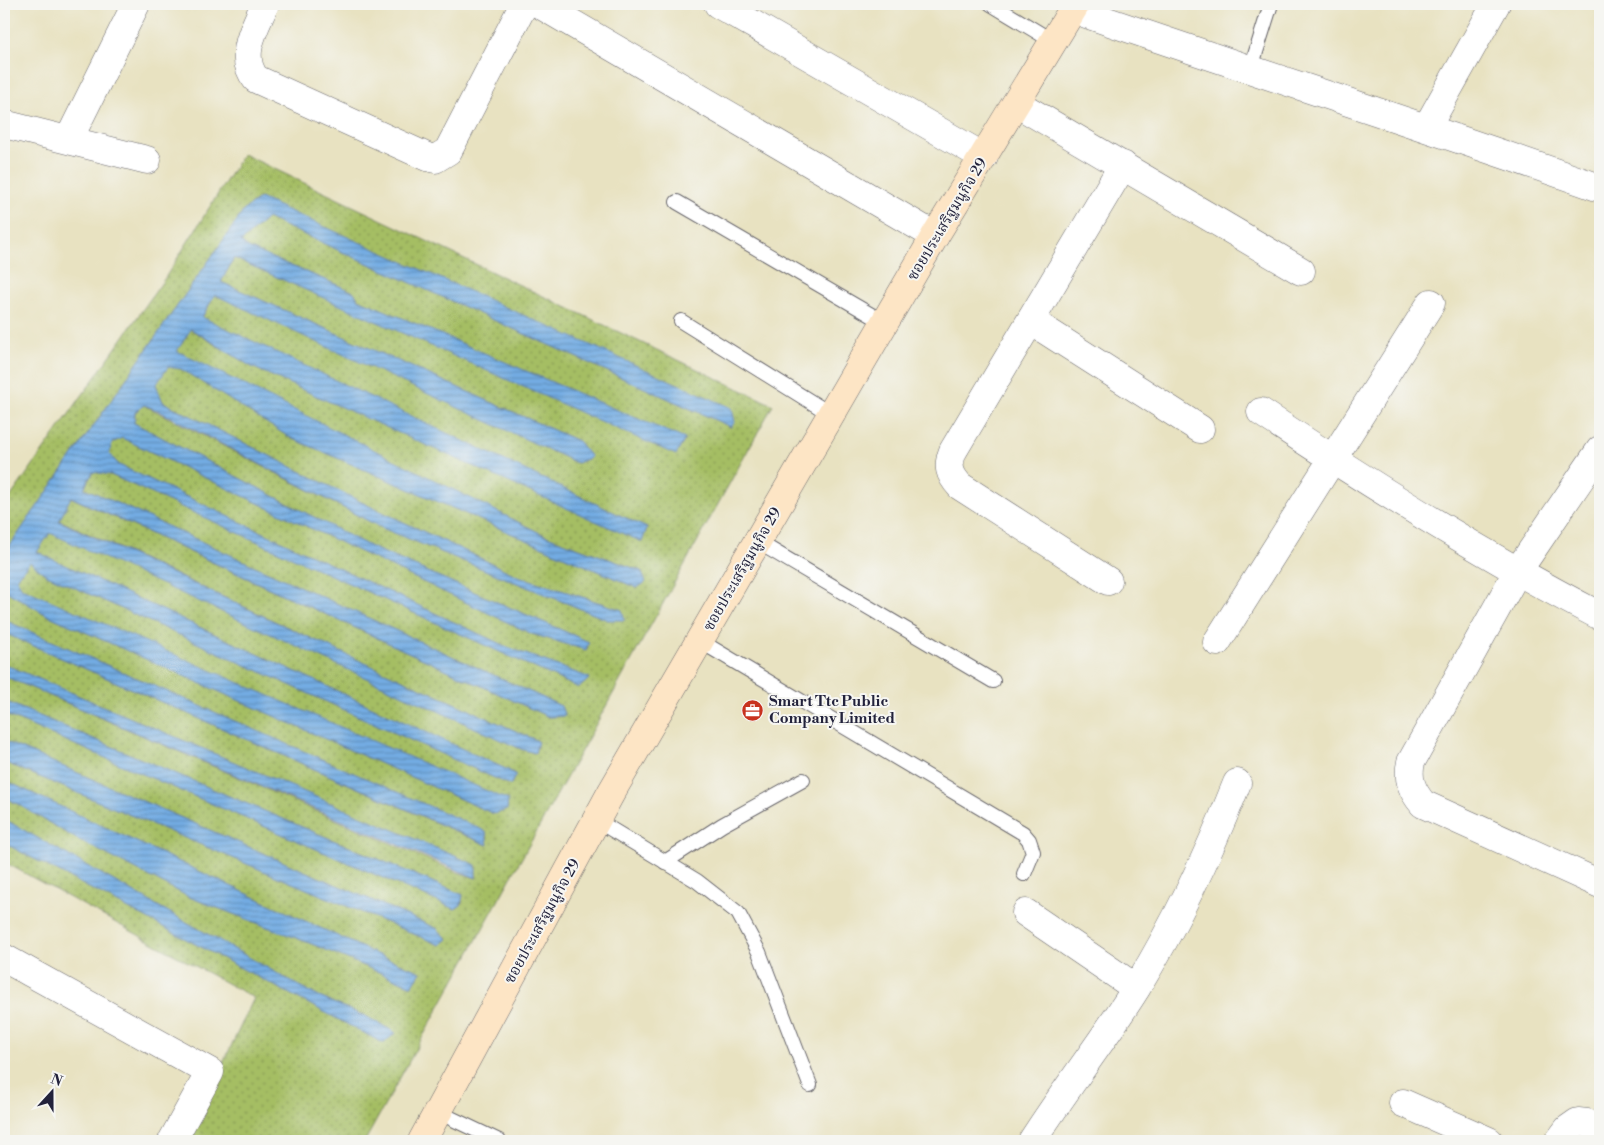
<svg xmlns="http://www.w3.org/2000/svg" width="1604" height="1145" viewBox="0 0 1604 1145" font-family="'Libre Bodoni','Noto Serif Thai',serif">
<style>
.grass{fill:url(#grass-dots);stroke:#647050}
.water{fill:url(#water-rules);stroke:#4a678f}
.lines{fill:none;stroke-linecap:round;stroke-linejoin:round}
.lane-casing{stroke:#67656a;stroke-width:16}
.street-casing{stroke:#67656a;stroke-width:29}
.secondary-casing{stroke:#67656a;stroke-width:29}
.lane{stroke:#fff;stroke-width:14}
.street{stroke:#fff;stroke-width:28}
.secondary{stroke:#fde5c5;stroke-width:28}
.labels{text-anchor:middle;stroke-width:4;stroke-linejoin:round;paint-order:stroke}
.street-label{font-size:15px;fill:#22223b;stroke:#f6f6f2}
.poi-label{font-size:15px;font-weight:bold;fill:#22223b;stroke:#f6f6f2;text-anchor:start}
</style>
<defs>
<pattern id="grass-dots" width="8" height="8" patternUnits="userSpaceOnUse" patternTransform="scale(1.25)"><rect width="8" height="8" fill="#a5be64"/><path d="M2 2h.1M6 6h.1" fill="none" stroke="#869a54" stroke-width="1.8" stroke-linecap="round"/></pattern>
<pattern id="water-rules" width="6" height="5" patternUnits="userSpaceOnUse" patternTransform="scale(1.25)"><rect width="6" height="5" fill="#73ace3"/><path d="M0 2.5h6" fill="none" stroke="#5e8cb9"/></pattern>
</defs>
<rect width="100%" height="100%" fill="#f6f6f2"/>
<filter id="ink" filterUnits="userSpaceOnUse"><feTurbulence type="fractalNoise" baseFrequency=".02" numOctaves="2"/><feDisplacementMap in="SourceGraphic" scale="10" xChannelSelector="R" yChannelSelector="G"/><feConvolveMatrix kernelMatrix="1 2 1 2 8 2 1 2 1" color-interpolation-filters="sRGB"/></filter>
<filter id="wash" filterUnits="userSpaceOnUse"><feTurbulence type="fractalNoise" baseFrequency=".0096" numOctaves="4" result="noise"/><feDisplacementMap in="SourceGraphic" scale="20" xChannelSelector="R" yChannelSelector="G"/><feGaussianBlur stdDeviation="1.12" result="paint"/><feColorMatrix in="noise" values="0 0 0 0 0 0 0 0 0 0 0 0 0 0 0 0 0 1.4 0 .05"/><feComposite in="paint" operator="in"/></filter>
<g filter="url(#wash)">
<rect width="100%" height="100%" fill="#e8e2c1"/>
<!-- grass -->
<polygon class="grass" points="243,154 773,405 365,1141 186,1141 254,998 4,862 4,843 383,1043 395,1033 367,1017 319,997 4,819 4,796 75,838 189,897 312,944 412,986 421,972 376,954 4,780 4,762 440,945 448,939 436,928 4,741 4,714 455,909 461,905 463,895 4,701 4,676 457,872 476,878 475,865 4,664 4,633 487,845 486,832 4,620 4,593 6,591 47,615 494,814 22,588 15,578 30,562 45,574 510,785 516,775 508,770 37,552 50,532 521,749 535,753 538,741 347,655 59,520 70,497 549,717 564,716 561,706 84,488 93,472 111,475 579,688 590,678 507,647 119,465 109,454 112,443 122,438 532,634 586,650 589,642 373,548 134,423 135,412 144,405 382,528 608,620 622,610 518,576 363,503 163,402 155,385 168,367 181,369 289,437 637,588 641,571 544,535 176,352 190,329 252,367 642,541 647,528 202,318 215,294 577,463 591,457 578,441 221,282 234,258 676,454 685,440 358,299 354,292 248,248 240,242 267,218 731,427 260,198 245,209 4,554 4,506 165,278"/>
<!-- water -->
<g class="water">
<polygon points="260,198 732,408 735,422 731,427 267,218 241,242 248,248 354,292 358,299 685,439 676,455 234,258 221,282 578,441 591,457 577,463 215,295 202,317 647,528 642,542 252,367 191,329 177,351 544,535 641,571 646,582 637,588 289,437 181,369 168,367 156,385 163,402 363,503 518,576 622,610 625,620 608,620 382,528 157,410 144,405 135,412 134,423 373,548 589,642 586,650 532,634 122,438 112,443 109,454 119,465 507,647 590,678 579,688 111,475 93,472 84,488 561,706 565,716 549,717 71,497 59,521 347,655 538,741 535,753 521,749 50,533 37,552 508,770 516,775 510,785 45,574 30,562 16,578 22,588 508,800 507,810 494,814 47,615 6,591 4,593 4,554 245,209"/>
<polygon points="4,620 477,827 486,832 488,845 4,633"/>
<polygon points="4,664 476,865 476,878 4,676"/>
<polygon points="4,701 463,895 461,905 455,909 4,714"/>
<polygon points="4,741 436,928 448,939 440,945 4,762"/>
<polygon points="4,780 376,954 421,972 412,986 312,944 189,897 75,838 4,796"/>
<polygon points="4,819 319,997 367,1017 396,1033 383,1043 4,843"/>
</g>
</g>
<g filter="url(#ink)">
<g class="lines">
<defs>
<g id="lane">
<polyline points="991,4 1054,42"/>
<polyline points="1250,71 1271,4"/>
<polyline points="677,202 885,323"/>
<polyline points="681,321 832,415"/>
<polyline points="758,542 993,681"/>
<polyline points="700,641 1023,833 1029,840 1033,852 1024,874"/>
<polyline points="596,820 697,881 738,913 759,952 810,1085"/>
<polyline points="665,862 722,825 803,780"/>
<polyline points="438,1112 499,1141"/>
</g>
<g id="street">
<path d="M265,4c-10,24 -28,52 -9,75l171,78 8,2 13,-8 76,-147"/>
<polyline points="539,4 935,236"/>
<polyline points="718,4 984,157"/>
<path d="M1072,9c176,61 353,117 528,179"/>
<polyline points="1016,103 1301,271"/>
<polyline points="4,124 147,160"/>
<polyline points="1427,127 1496,4"/>
<polyline points="69,139 136,4"/>
<polyline points="1031,321 1200,429"/>
<path d="M1261,412c110,73 222,143 339,204"/>
<path d="M1600,450l-83,122 -106,190c-4,17 1,29 12,42l177,80"/>
<path d="M1108,581l-148,-95c-11,-12 -13,-20 -7,-35l170,-286"/>
<polyline points="1217,642 1431,303"/>
<polyline points="1026,913 1136,988"/>
<polyline points="4,958 210,1072 172,1141"/>
<polyline points="1403,1103 1489,1141"/>
<path d="M1032,1141c33,-52 72,-101 105,-154 41,-67 71,-131 100,-204"/>
<polyline points="1559,1141 1568,1129 1578,1122 1587,1123 1600,1130"/>
</g>
<polyline id="secondary" points="422,1141 612,791 935,236 1076,4"/>
</defs>
<!-- lane casing -->
<use href="#lane" class="lane-casing"/>
<!-- street casing -->
<use href="#street" class="street-casing"/>
<!-- secondary casing -->
<use href="#secondary" class="secondary-casing"/>
<!-- lane -->
<use href="#lane" class="lane"/>
<!-- street -->
<use href="#street" class="street"/>
<!-- secondary -->
<use href="#secondary" class="secondary"/>
</g>
</g>
<!-- icons -->
<defs>
<symbol id="office-disc" viewBox="-11 -11 22 22"><circle r="9.5" fill="#c8321e" stroke="#f6f6f2"/><path d="M-6-3h4V-5.5h4V-3h4V5H-6ZM-1-4.5V-3h2v-1.5ZM-6 0V1H6V0Z" fill="#fff"/></symbol>
</defs>
<g fill-rule="evenodd">
<use href="#office-disc" x="740" y="698" width="25" height="25"/>
</g>
<g class="labels">
<!-- street labels -->
<g class="street-label">
<text transform="translate(947 219) rotate(-59)" y="5">ซอยประเสริฐมนูกิจ 29</text>
<text transform="translate(742 569) rotate(-60)" y="5">ซอยประเสริฐมนูกิจ 29</text>
<text transform="translate(542 921) rotate(-61)" y="5">ซอยประเสริฐมนูกิจ 29</text>
</g>
<!-- poi labels -->
<g class="poi-label">
<text x="769" y="706">Smart Ttc Public<tspan x="769" dy="17">Company Limited</tspan></text>
</g>
</g>
<!-- margin -->
<rect width="1604" height="1145" fill="none" stroke="#f6f6f2" stroke-width="20"/>
<!-- north arrow -->
<g transform="translate(52 1092) rotate(21)" stroke="#f6f6f2" stroke-width="4" paint-order="stroke">
<path d="M0-4L9 19L0 12L-9 19Z" fill="#22223b"/>
<text y="-8" font-size="14" font-weight="bold" text-anchor="middle" fill="#22223b">N</text>
</g>
</svg>
